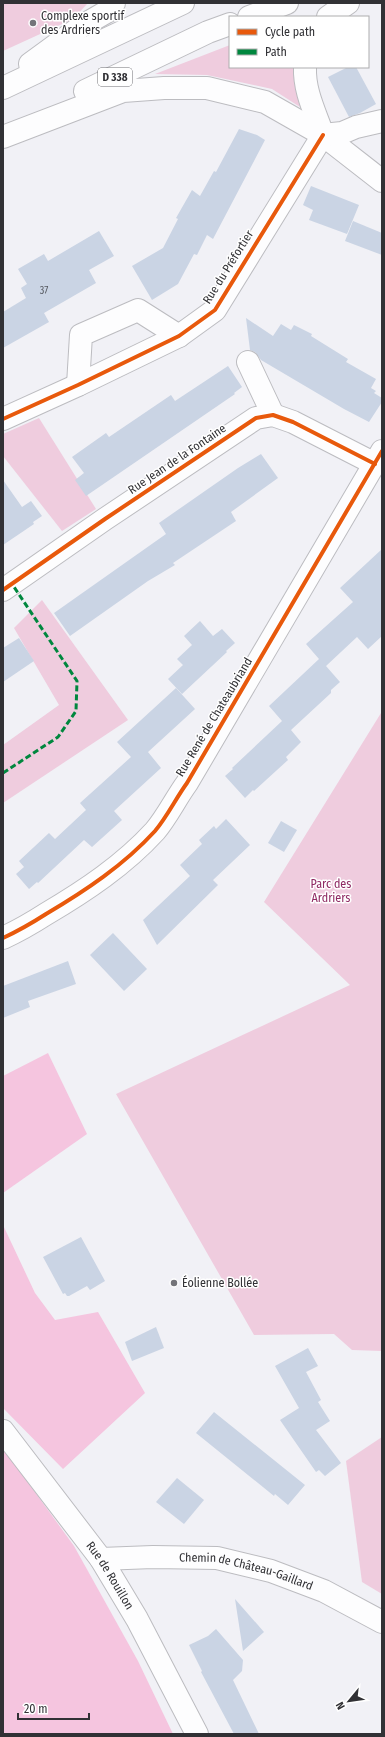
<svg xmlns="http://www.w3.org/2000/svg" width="385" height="1737" viewBox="0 0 385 1737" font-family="'Fira Sans Condensed',sans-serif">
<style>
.green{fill:#efccde}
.forest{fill:#f5c5df}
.building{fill:#cad4e4}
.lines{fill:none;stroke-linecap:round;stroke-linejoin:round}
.minor-casing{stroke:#bcbcc0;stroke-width:24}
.trunk-casing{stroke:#bcbcc0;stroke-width:24}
.minor{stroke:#fdfdfe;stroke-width:22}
.trunk{stroke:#fdfdfe;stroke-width:22}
.quiet{stroke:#00873e;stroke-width:3;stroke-dasharray:6 3;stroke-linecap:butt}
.cycleway-casing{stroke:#fff;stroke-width:6}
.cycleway{stroke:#e8590c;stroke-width:4}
.poi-dot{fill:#747479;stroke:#fff;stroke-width:1.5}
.labels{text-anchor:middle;stroke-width:3;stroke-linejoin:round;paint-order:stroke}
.number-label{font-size:10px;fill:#575a61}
.shield{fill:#fff;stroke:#6f6f72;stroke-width:1}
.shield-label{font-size:11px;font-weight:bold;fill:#313135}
.poi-label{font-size:12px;fill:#313135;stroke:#fff;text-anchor:start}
.street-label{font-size:12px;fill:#313135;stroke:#fff}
.park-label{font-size:12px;fill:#8f2b64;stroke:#fff}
</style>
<rect width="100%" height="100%" fill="#f1f1f6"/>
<!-- green -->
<g class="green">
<polygon points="3,3 88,3 73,19 3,51"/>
<polygon points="230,45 230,67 293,67 300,107 272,89 207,75 155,74"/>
<polygon points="39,418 96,509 62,531 3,456 3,434"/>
<polygon points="42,600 128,720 3,803 3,745 59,705 14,628"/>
<polygon points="381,713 382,714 382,1351 352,1350 334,1334 254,1335 116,1094 350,985 264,902"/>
<polygon points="382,1437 382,1594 362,1582 346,1461"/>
</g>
<!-- forest -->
<g class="forest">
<polygon points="48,1053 87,1134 3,1193 3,1076"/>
<polygon points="3,1225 35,1293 55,1320 98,1312 145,1393 63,1469 3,1408"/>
<polygon points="3,1448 74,1546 138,1661 173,1734 3,1734"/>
</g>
<!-- building -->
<g class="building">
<polygon points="348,67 356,67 376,104 360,113 349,117 328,77"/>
<polygon points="239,129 257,135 265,140 213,239 207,235 197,255 194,254 178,284 152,300 132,266 163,248 178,219 176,218 192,190 200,196 214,171 216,172"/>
<polygon points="311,186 359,205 347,234 309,220 313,210 303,205"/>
<polygon points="353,221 382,233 382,255 345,241"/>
<polygon points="99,231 114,256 89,270 96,283 44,313 49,322 3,348 3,312 26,298 21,288 27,284 18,269 44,254 48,261"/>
<polygon points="246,318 273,336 281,324 291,330 294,325 312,334 311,336 348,359 346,362 376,379 371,388 376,391 374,393 382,398 382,402 369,422 344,409 261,360 255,352 250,350"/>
<polygon points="228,366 242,387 234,393 235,394 86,496 75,480 84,473 72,457 106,433 109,437 171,395 175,401"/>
<polygon points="261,454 278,478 231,512 236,521 173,563 175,565 148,581 70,636 54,613 166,534 159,523 238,468"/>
<polygon points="3,480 22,507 31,501 42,516 33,522 34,524 3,545"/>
<polygon points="382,549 382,636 368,649 357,637 326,666 340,682 331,690 331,693 291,730 301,742 286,757 288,760 254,791 253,790 245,798 225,776 233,769 232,768 282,721 269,706 319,659 306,644 353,602 340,588"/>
<polygon points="200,621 213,636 222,629 235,643 226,651 227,652 182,694 168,679 183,665 177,659 192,645 184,636"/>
<polygon points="19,638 34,661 3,682 3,648"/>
<polygon points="176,688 195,709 148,752 161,768 114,811 122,820 92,847 84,840 38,883 37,882 29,889 16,874 24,867 19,861 49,833 55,839 86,810 80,803 131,757 117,742"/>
<polygon points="226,819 250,845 213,880 218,885 157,945 143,920 190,876 180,865 202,844 199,840 214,826 216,829"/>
<polygon points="281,821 297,830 284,852 268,843"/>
<polygon points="113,933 147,969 124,991 90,955"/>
<polygon points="68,961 76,984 28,1001 30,1007 3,1018 3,986"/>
<polygon points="81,1237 105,1281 90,1290 87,1286 69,1296 67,1296 65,1293 63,1294 43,1257"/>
<polygon points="156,1327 164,1348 132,1361 125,1342"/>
<polygon points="308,1348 318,1366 306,1372 321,1400 318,1402 330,1421 316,1430 341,1463 325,1476 319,1470 316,1472 280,1420 299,1408 275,1366"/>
<polygon points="214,1412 305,1485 288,1505 275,1494 274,1496 196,1433"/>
<polygon points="177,1478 204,1500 184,1524 156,1502"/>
<polygon points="235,1599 264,1632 243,1651"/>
<polygon points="216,1629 243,1660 242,1671 233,1680 259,1734 234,1734 201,1672 202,1671 189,1645 208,1636"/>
</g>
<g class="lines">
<defs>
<g id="minor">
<polyline points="323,135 382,181"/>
<polyline points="323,135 342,133 356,127 382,121"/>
<polyline points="248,362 273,415"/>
<polyline points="78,385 81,335 138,310 179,336"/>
<polyline points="3,419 78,385 179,336 215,310 323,135"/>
<polyline points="3,590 105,519 256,418 273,415 293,422 375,464"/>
<path d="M3,938c15,-7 29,-15 43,-24 39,-23 78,-49 109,-83 12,-14 21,-33 32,-48l195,-332"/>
<path id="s1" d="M3,1431l98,128 36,60 60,115"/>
<path id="s2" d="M101,1559l52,-2 64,1 54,13 53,20 58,31"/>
</g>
<g id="trunk">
<polyline points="249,17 287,3"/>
<polyline points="328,17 348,3"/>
<polyline points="30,64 82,26 108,11 114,3"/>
<path d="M305,67c-1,24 10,45 18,68"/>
<polyline points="3,88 183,3"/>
<polyline points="85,91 208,32 230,24"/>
<polyline points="3,137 123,91 164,88 207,88 265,102 323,135"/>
</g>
</defs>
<!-- minor casing -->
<use href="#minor" class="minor-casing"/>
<!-- trunk casing -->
<use href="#trunk" class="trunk-casing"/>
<!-- minor -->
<use href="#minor" class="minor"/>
<!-- trunk -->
<use href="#trunk" class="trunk"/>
<!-- quiet -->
<polyline class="quiet" points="3,773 58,737 76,711 77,681 12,584"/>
<defs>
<g id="cycleway">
<polyline points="3,419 78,385 179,336 215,310 323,135"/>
<polyline points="3,590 105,519 256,418 273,415 293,422 375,464"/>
<path d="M3,938c15,-7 29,-15 43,-24 39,-23 78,-49 109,-83 12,-14 21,-33 32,-48l195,-332"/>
</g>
</defs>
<!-- cycleway casing -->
<use href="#cycleway" class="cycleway-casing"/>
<!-- cycleway -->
<use href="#cycleway" class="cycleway"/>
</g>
<!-- markers -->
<g class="poi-dot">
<circle cx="33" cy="23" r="4"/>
<circle cx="174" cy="1283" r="4"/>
</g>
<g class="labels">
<!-- number labels -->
<g class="number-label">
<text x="44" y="294">37</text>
</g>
<!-- shield labels -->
<rect class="shield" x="98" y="68" width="34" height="18" rx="3"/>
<g class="shield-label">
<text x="115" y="81">D 338</text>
</g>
<!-- poi labels -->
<g class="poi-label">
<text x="41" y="20">Complexe sportif<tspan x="41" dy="14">des Ardriers</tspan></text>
<text x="182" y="1287">Éolienne Bollée</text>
</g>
<!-- street labels -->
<g class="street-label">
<text transform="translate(228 267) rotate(-58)" y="4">Rue du Préfortier</text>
<text transform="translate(177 459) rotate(-34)" y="4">Rue Jean de la Fontaine</text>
<text transform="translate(214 717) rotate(-59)" y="4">Rue René de Chateaubriand</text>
<text dy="4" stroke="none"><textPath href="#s2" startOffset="147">Chemin de Château-Gaillard</textPath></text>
<text dy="4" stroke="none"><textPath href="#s1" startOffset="180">Rue de Rouillon</textPath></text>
</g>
<!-- park labels -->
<g class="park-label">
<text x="331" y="888">Parc des<tspan x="331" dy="14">Ardriers</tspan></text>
</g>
</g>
<!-- border -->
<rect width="385" height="1737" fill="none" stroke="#313135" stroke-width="8"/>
<!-- legend -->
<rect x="229" y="16" width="140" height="52" fill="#ffffff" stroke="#adadae"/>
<rect x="237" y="29" width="20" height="6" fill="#e8590c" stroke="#adadae"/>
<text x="265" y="36" font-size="12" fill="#313135">Cycle path</text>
<rect x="237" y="49" width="20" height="6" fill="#00873e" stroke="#adadae"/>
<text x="265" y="56" font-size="12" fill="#313135">Path</text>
<!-- north arrow -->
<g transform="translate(349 1701) rotate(241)" stroke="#ffffff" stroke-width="3" paint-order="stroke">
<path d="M0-3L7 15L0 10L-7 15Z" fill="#313135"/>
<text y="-6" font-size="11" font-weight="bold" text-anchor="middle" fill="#313135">N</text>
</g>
<!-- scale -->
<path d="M18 1713v6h71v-6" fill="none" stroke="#313135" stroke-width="2"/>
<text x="24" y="1713" font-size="12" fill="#313135" stroke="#ffffff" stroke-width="3" paint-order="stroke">20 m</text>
</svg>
